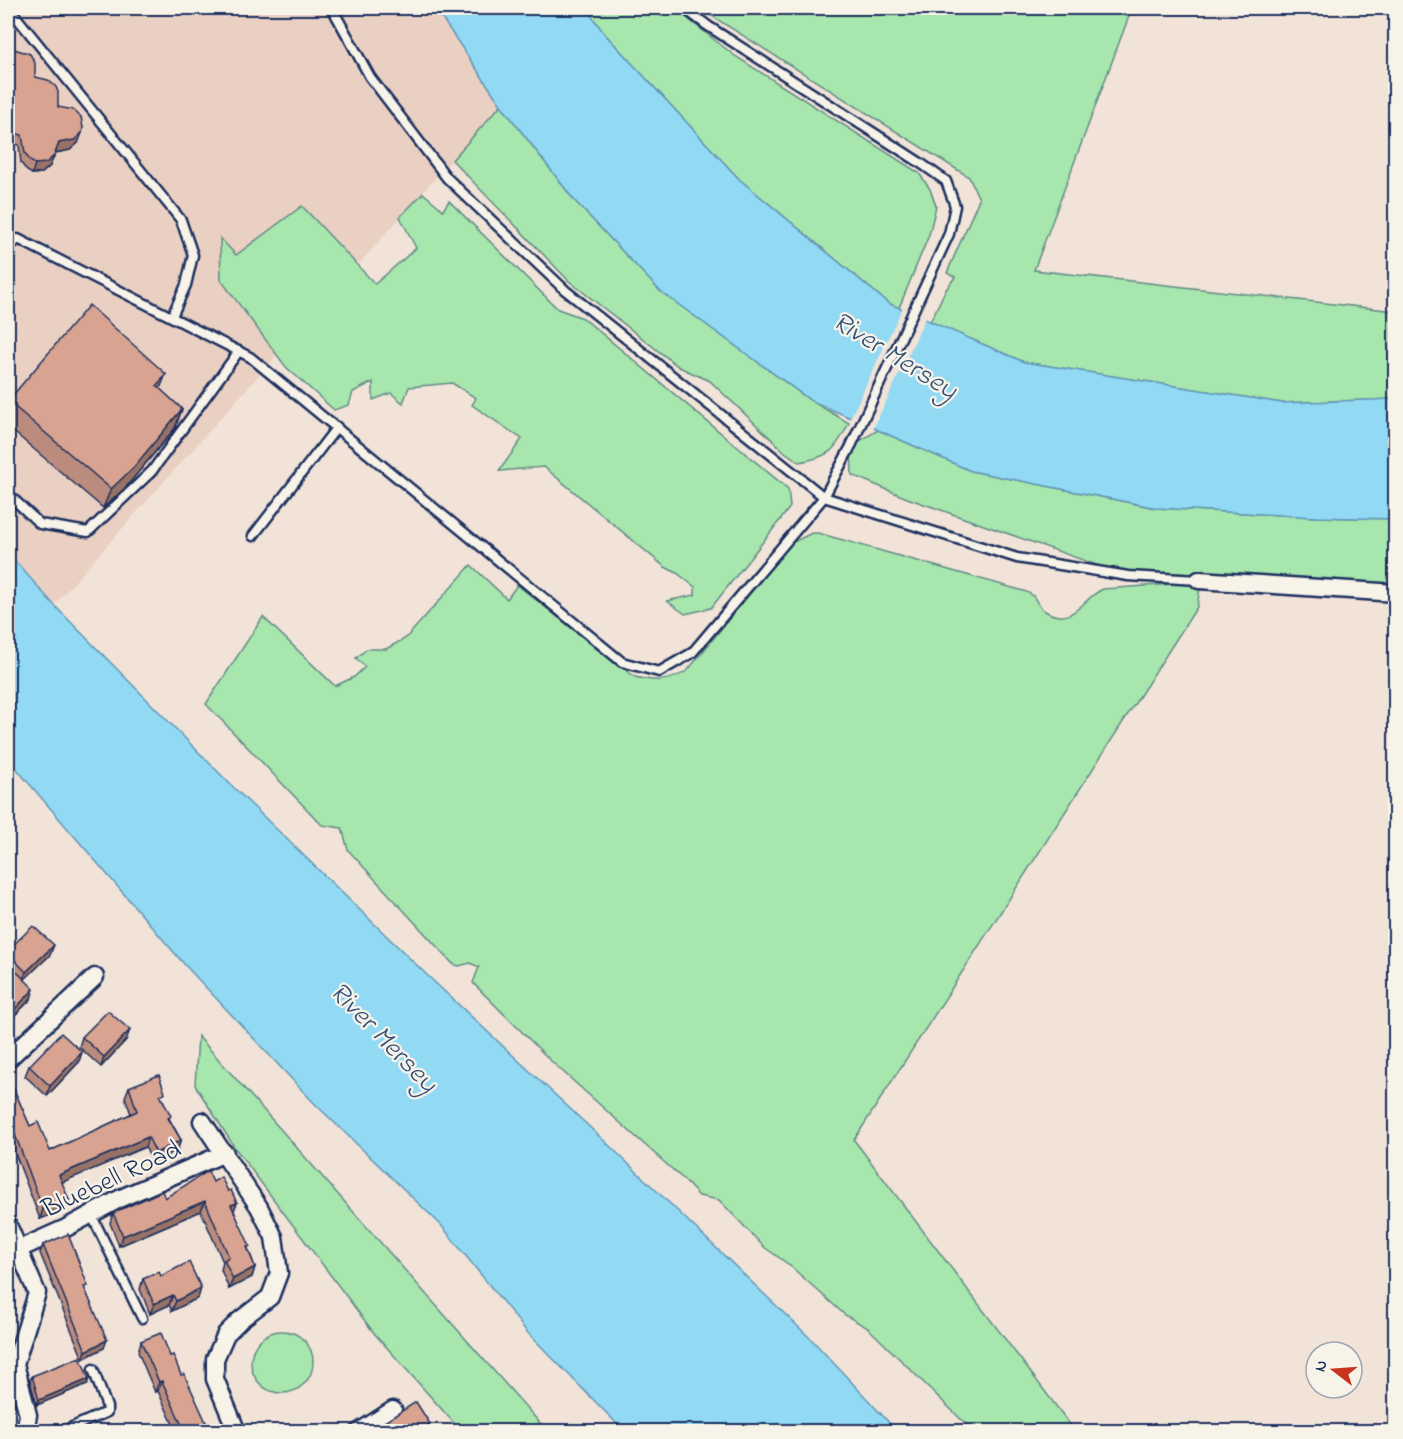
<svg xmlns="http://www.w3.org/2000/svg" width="1403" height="1439" viewBox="0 0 1403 1439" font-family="'Indie Flower',sans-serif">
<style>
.built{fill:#ead0c2}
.green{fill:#a7e6ad;stroke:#618a86;stroke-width:1.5}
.water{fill:#92daf3;stroke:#6296b7;stroke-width:1.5}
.pier{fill:#f1e3d7}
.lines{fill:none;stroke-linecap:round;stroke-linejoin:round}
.service-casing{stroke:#1b2f5e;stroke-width:13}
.minor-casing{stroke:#1b2f5e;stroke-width:21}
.service{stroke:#f7f3e8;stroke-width:8}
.minor{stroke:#f7f3e8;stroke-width:16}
.wall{fill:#bb8c7d;stroke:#1b2f5e;stroke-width:1.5}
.shaded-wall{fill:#987266;stroke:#1b2f5e;stroke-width:1.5}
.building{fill:#d9a391;stroke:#1b2f5e;stroke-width:1.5}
.labels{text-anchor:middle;stroke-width:4.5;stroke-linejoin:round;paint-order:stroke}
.street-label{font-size:27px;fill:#1b2f5e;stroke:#f7f3e8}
.water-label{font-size:28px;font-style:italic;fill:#33517c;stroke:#f7f3e8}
</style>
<rect width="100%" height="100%" fill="#f1e3d7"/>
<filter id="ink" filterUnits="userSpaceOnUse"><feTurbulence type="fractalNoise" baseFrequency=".0167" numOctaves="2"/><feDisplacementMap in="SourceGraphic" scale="12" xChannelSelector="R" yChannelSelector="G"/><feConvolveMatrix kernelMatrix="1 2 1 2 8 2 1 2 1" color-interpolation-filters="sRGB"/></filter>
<g filter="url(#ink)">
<!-- built -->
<polygon class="built" points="8,8 435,8 501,105 357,266 302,206 236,256 220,239 221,280 278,354 54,605 8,553"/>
<!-- green -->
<g class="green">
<polygon points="586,8 674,8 735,56 919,173 930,189 936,206 929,235 899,308 888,303 739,179 603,32"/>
<polygon points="699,8 1132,8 1034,270 1395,311 1395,399 1282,403 1024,362 930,322 945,291 955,277 947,273 979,199 969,177"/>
<path d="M501,105l73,95 86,91 150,109 39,23c-14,28 -19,34 -50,39l-14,-10 -75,-71 -31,-14 -110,-86 -117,-121z"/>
<polygon points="423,193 443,210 449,201 558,309 583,318 788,489 790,507 784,515 711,608 685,614 667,601 695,595 695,587 677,573 665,567 544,467 499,471 522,439 472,405 476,398 452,383 409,387 403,403 391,393 373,400 373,382 353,392 349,405 334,410 286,367 221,280 220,238 236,255 302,206 375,284 416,248 400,217"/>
<polygon points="878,430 971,471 1156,508 1315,517 1395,519 1395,593 1128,576 907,498 852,475 851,446"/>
<path d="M812,533h6l202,57c4,1 10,3 13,6 5,6 5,11 12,15 28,17 37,-13 58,-22l98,-7 -4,25 -343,533 221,291h-102l-105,-103 -23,-13 -57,-51 -24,-17 -45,-47 -20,-4 -17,-18 -130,-116 -79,-79 6,-16 -9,-4 -11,3 -6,-2 -105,-114 -6,-22 -20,-3 -116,-121 57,-87 72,69 19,-9 11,-10 -9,-9 11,-9h19l20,-11 65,-73 36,34 10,-14 118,92c20,5 36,5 53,-7l103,-127z"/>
<polygon points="198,1036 547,1431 461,1431 374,1333 235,1148 195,1085"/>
<circle cx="282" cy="1362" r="31"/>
</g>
<!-- water -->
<g class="water">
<polygon points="435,8 586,8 603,32 739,179 888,303 1024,362 1282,403 1395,399 1395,519 1315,517 1157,508 971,471 810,400 660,291 574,200 501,105"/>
<polygon points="8,553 54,605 228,782 429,977 613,1149 813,1341 897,1431 624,1431 527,1332 441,1225 315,1104 184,964 8,759"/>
</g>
<!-- pier -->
<polygon class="pier" points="903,307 926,317 872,431 849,421"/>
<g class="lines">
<defs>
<g id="service">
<polyline points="9,8 181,220 193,255 186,285 172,316"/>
<polyline points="332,8 370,77 447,178 565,290 824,497 1017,558 1128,576 1199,580"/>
<polyline points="8,248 18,239 250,357 622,662 659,672 692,653 824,497 851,446 949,234 955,206 946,181 919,162 708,26 684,8"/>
<polyline points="8,494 40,524 88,532 152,471 239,351"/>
<polyline points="253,536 337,427"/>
<polyline points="91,1214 142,1318"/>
<polyline points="61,1432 107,1412 107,1407 93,1369"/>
</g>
<g id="minor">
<polyline points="1199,580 1396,593"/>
<polyline points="8,1059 95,977"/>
<polyline points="202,1121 259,1207 274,1237 279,1273 270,1297 240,1320 226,1334 215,1359 215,1379 237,1432"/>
<polyline points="8,1225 37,1293 15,1364 28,1415 25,1432"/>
<polyline points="19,1249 66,1228 121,1198 225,1153"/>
<polyline points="359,1432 393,1410"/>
</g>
</defs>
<!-- service casing -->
<use href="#service" class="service-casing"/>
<!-- minor casing -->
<use href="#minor" class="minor-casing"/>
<!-- service -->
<use href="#service" class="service"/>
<!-- minor -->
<use href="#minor" class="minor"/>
</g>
<!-- wall -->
<g class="wall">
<polygon points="8,25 11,48 35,77 58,107 83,128 78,143 70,150 55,153 50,166 42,173 32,174 27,171 21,163 19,145 8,142"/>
<polygon points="160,389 182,409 175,428 126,487 103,508 8,427 8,401"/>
<polygon points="8,950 50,955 24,979 31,999 8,1022 8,973 11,970 8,967"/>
<polygon points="82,1037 126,1040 101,1067 79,1047"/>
<polygon points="79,1062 47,1096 25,1076 29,1066"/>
<polygon points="8,1076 30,1126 50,1151 131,1114 125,1097 129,1087 163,1099 170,1120 181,1140 177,1150 153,1163 145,1147 62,1182 66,1209 40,1219 8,1135"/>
<polygon points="213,1182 228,1191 234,1211 255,1267 252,1277 229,1289 221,1270 223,1262 201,1211 119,1246 110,1223 113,1213 165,1198"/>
<polygon points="43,1245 86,1291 104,1348 83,1359 40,1253"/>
<polygon points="161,1276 201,1288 198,1298 172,1311 169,1305 150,1314 140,1289 143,1279"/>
<polygon points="141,1341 170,1356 181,1375 210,1431 176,1431 158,1391 155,1392 138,1352"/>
<polygon points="32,1376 87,1384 37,1405 30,1381"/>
</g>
<!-- shaded-wall -->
<g class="shaded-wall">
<polygon points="82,133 78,143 70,150 55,153 59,143"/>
<polygon points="54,156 50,166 42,173 32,174 35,164"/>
<polygon points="166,374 158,394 157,386"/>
<polygon points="182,409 175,428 126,487 103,508 111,489"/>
<polygon points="54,945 50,955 22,982 26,972"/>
<polygon points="34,989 31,999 8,1022 8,1016"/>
<polygon points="130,1030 126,1040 101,1067 104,1057"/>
<polygon points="82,1052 79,1062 47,1096 50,1086"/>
<polygon points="148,1137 145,1147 56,1185 59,1175"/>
<polygon points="181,1140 177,1150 153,1163 156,1153"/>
<polygon points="69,1200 66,1209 40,1219 43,1209"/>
<polygon points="205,1201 201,1211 119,1246 123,1236"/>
<polygon points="237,1203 233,1213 231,1205"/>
<polygon points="255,1267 252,1277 229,1289 233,1279"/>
<polygon points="201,1288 198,1298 172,1311 176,1301"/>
<polygon points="173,1295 169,1305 150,1314 154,1304"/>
<polygon points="107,1340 104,1348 83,1359 86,1351"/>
<polygon points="89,1379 87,1384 37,1405 39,1400"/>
<polygon points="162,1381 158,1391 155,1392 159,1382"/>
<polygon points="430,1424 427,1431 419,1431"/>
</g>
<!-- building -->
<g class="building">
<polygon points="8,25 11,32 11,48 30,54 35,63 35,77 48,80 56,87 58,92 58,107 73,110 81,117 83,128 82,133 74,140 59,143 54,156 46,163 35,164 30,161 25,153 22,135 8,131"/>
<polygon points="89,305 166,374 157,386 182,409 133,468 111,489 8,401"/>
<polygon points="33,926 54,945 26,972 8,953 8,950"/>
<polygon points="13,968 34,989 8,1016 8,973"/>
<polygon points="108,1011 130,1030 104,1057 82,1037"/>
<polygon points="61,1033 82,1052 50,1086 29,1066"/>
<polygon points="159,1075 165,1093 160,1095 171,1116 168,1118 181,1140 156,1153 148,1137 59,1175 69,1200 43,1209 10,1121 8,1122 8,1076 30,1126 38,1122 50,1151 137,1111 129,1087"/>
<polygon points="208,1171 213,1182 221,1177 228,1191 231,1190 237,1203 231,1205 250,1246 247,1247 255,1267 233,1279 224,1260 229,1257 205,1201 123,1236 113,1213 162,1191 165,1198"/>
<polygon points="68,1234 88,1286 84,1287 107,1340 86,1351 43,1245"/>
<polygon points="189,1262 201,1288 176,1301 173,1295 154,1304 143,1279 159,1272 161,1276"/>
<polygon points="161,1333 170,1356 173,1355 181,1375 184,1374 210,1431 186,1431 185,1429 184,1430 162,1381 159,1382 141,1341"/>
<polygon points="80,1357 89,1379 39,1400 32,1376"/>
<polygon points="416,1402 430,1424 419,1431 370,1431"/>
</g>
</g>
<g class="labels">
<!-- street labels -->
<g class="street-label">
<text transform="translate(111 1178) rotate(-25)" y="9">Bluebell Road</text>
</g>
<!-- water labels -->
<g class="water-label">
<text transform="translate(896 354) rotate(32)" y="10">River Mersey</text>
<text transform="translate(385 1036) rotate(46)" y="10">River Mersey</text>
</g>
</g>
<!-- margin -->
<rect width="1403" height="1439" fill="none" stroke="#f7f3e8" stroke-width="30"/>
<rect x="15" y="15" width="1373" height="1409" fill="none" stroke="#1b2f5e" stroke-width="2" filter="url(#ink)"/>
<!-- north arrow -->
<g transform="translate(1334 1370) rotate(287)"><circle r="28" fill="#f7f3e8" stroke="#9fa5b1" stroke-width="1.5"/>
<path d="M0-4.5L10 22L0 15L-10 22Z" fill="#c8321e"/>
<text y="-9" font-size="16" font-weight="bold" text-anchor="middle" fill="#1b2f5e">N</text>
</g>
</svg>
